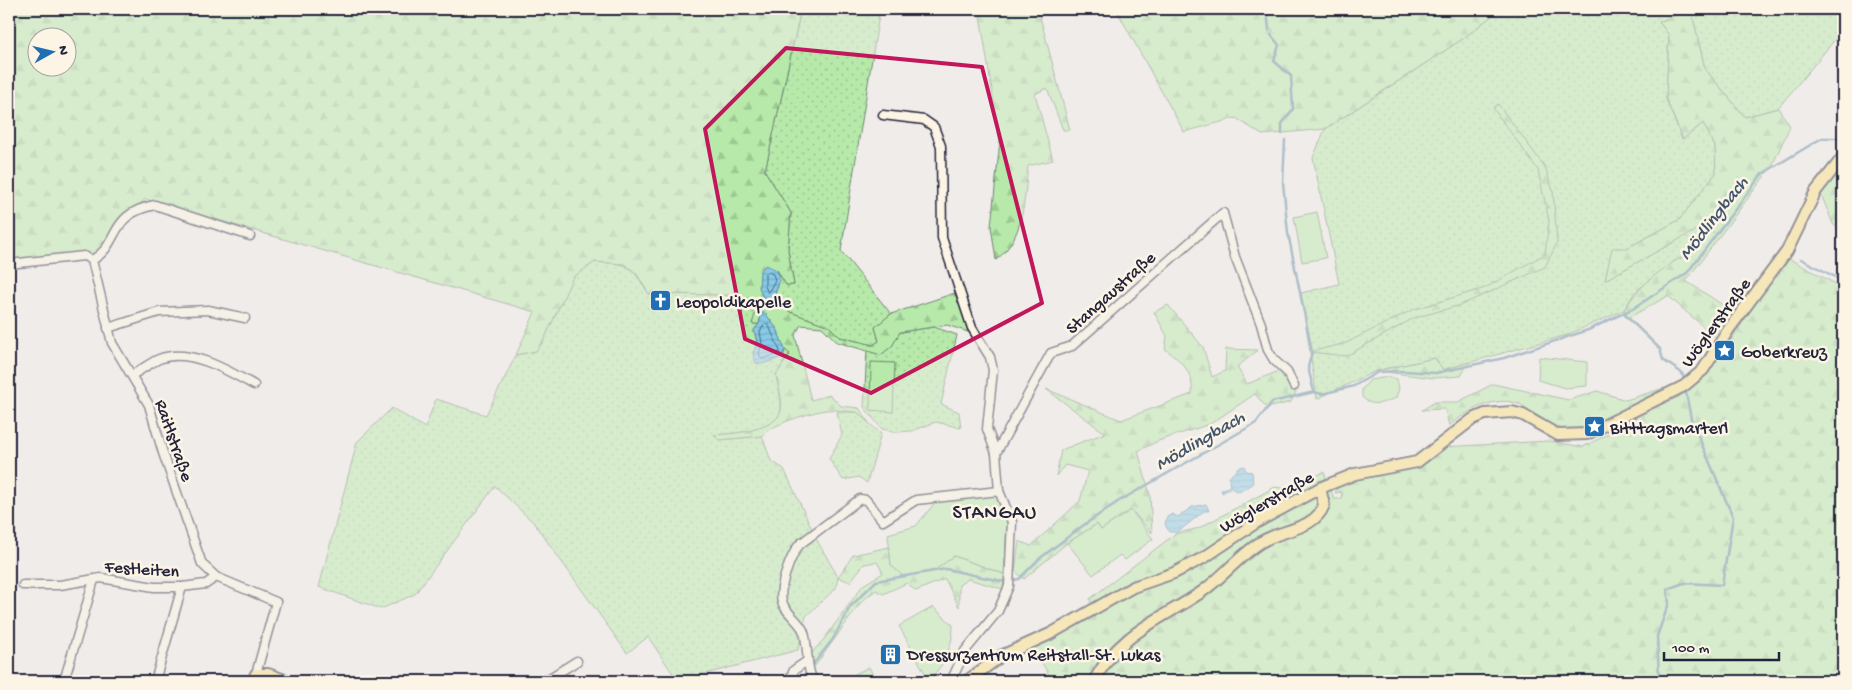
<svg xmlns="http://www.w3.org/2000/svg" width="1852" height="690" viewBox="0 0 1852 690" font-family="'Gochi Hand',sans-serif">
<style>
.grass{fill:url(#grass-dots);stroke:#6c8672}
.forest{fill:url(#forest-firs);stroke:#6c8672;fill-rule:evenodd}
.park{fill:#b7eaaa;stroke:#6c8672}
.water{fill:url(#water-rules);stroke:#5f87a3}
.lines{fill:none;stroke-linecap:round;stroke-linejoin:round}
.shore{stroke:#4a6580;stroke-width:1}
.stream{stroke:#5f87a3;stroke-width:2.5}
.minor-casing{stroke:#22223b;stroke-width:11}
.major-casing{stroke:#22223b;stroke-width:14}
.minor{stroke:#fcf5e5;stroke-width:8}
.major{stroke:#fde080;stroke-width:10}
.marked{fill:none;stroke:#c2185b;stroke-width:4;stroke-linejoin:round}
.labels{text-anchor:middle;stroke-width:5;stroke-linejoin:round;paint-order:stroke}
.street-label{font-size:18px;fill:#22223b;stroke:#fcf5e5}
.poi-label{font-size:18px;fill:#22223b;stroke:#fcf5e5;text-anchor:start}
.water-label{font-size:19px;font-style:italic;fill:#40546f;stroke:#fcf5e5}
.quarter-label{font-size:20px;letter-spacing:1px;fill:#22223b;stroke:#fcf5e5}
</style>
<defs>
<pattern id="grass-dots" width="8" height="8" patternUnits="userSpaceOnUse" patternTransform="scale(1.25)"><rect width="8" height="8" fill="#b7eaaa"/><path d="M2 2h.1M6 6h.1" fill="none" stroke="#9dc893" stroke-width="1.8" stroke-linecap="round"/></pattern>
<pattern id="forest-firs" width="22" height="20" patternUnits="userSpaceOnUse" patternTransform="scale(1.25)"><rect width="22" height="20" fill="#b7eaaa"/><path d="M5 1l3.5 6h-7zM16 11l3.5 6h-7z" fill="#9dc893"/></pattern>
<pattern id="water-rules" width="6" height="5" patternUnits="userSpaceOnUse" patternTransform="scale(1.25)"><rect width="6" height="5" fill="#87cae8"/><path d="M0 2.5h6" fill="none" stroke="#74adc8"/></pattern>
</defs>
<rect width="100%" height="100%" fill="#f0ece9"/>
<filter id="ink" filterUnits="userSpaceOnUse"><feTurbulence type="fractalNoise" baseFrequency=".02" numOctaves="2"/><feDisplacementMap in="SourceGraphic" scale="10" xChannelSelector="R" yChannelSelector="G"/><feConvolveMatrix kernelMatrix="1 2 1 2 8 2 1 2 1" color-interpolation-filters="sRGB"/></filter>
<g filter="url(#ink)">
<!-- grass -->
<g class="grass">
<polygon points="801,9 880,9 841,251 891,314 875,327 879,341 873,345 840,337 829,326 790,312 773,299 780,280 777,270 786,285 794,285 788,250 791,213 765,171"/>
<polygon points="1498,9 1690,9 1659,22 1669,35 1666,99 1682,139 1703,123 1715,146 1716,173 1679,220 1627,248 1605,280 1697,229 1705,239 1699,251 1675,261 1635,292 1624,310 1567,335 1443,370 1435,358 1376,371 1317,399 1301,293 1339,284 1313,158 1325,129 1461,40 1493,15"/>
<polygon points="1691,9 1843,9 1843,30 1778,108 1745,117 1705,69"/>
<path d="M595,262c36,2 34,1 54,32l84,1 31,7 1,5 -12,17h6l-5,6 3,12 27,13 1,-5 5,3 -14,22c2,10 6,25 5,35 -3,21 -50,24 -67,25l5,5 43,-4 9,25 13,8 34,73 20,35 -2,11 -30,28 -8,34 -120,31 -30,-44 -21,16 -93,-130 -39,-37 -80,108 -34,15 -62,-22 38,-145 35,-34 33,20 11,-29 50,16 30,-60 20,-4 7,-9 29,-65z"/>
<polygon points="934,327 957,335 941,404 959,412 961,428 936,422 912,431 897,432 882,429 864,407 867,350 881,355 892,346 900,332"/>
<polygon points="837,412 857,412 881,434 867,483 859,477 843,480 829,459 842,435"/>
</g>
<!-- forest -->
<g class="forest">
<path d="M9,9h792l-36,162 26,42 -3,37 6,35h-8l-9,-15 -10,30 6,-1 17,13 39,14 11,11 33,8 6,-4 -4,-14 16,-13 64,-21 13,39 -21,-7 -47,7 -8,14 -11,9 -44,-13 -15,-15 -21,-2 -6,10 16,65 19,-5 11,11 18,2 10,15 -12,-11c-8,0 -25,-3 -31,-2 -14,2 -57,15 -64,26l-43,4 -5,-5c16,-1 63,-4 67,-25 2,-10 -3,-25 -5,-35l14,-21 -5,-4 -14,-30 -11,-1 -1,5h-7l4,-13 8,-4v-5l-31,-7 -84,-1 -13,-21 -12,-9 -29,-2 -22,15 -30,65 -7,9 -20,4 19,-43 -390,-113 -52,55 -84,8zM38,38h30v30h-30z"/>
<path d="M979,9h59l32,121h-7l-16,-42 -12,6 18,66 -25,6c-4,34 -3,71 -32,94l-5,-34 9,-85z"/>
<polygon points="1116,9 1498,9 1493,15 1461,40 1325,129 1262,135 1236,118 1184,132"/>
<path d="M1691,9l14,60 40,48 33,-9 12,18 -18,40 -86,115 46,30 -18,25 -46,-40 -40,22 -4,-8c12,-20 30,-36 51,-49 14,-8 21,-5 29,-22l-6,-10 -93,51 7,-32h15l52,-28 37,-47 -1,-27 -12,-23 -20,16 -17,-40 3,-64 -10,-13z"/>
<polygon points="1498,104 1545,167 1553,191 1557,243 1545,267 1461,305 1414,318 1346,356 1310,352 1346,343 1412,310 1485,288 1545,254 1549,221 1538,170 1493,108"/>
<polygon points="1843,149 1843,233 1833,224 1820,192"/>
<path d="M1786,257l57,31v393h-790l-20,-32 62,-33 -5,-17 85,-65 24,-6 76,-41 14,2 35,-17 10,27h7l1,-7 -7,1 4,-8c34,-14 77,-7 104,-38l106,-6 34,6 33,-17 31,-20 32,-13 20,-17 32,-40z"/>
<path d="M1168,305l35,42 9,30 13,-6 1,-22 32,1 -21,17 10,17 32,-13 17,21 -5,10 -24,6 -12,-14 -45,30 -52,17 -20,10 12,44 2,38 -21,-23 -30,20 -4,-6 -30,19 -43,36 -9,-8 4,-30 12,5 49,-45 8,-30 -23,-6 -9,11 5,-26 44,-17 -59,-44 75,31 71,-26c2,-21 -10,-33 -27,-45l2,-13 -13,-24z"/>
<polygon points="1435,358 1443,370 1469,362 1461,376 1434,378 1376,371"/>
<path d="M1493,384l76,16 28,-9 29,9 38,-12c-27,14 -71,45 -102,41 -9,-1 -19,-10 -27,-15 -5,-3 -11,-8 -16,-10 -25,-9 -52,7 -70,22l-4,-17 -23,1 13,-8h23z"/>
<polygon points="889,547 891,565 935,570 954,556 1004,574 1003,589 968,579 959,585 959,607 945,579 916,591 907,583 883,594 876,590 862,601 815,666 810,655 825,638 863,585 883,573 877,562 864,564 850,582 838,577 853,555"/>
</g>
<!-- park -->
<g class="park">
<polygon points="1317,212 1326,258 1302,262 1294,217"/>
<polygon points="1539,357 1587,362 1587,386 1565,388 1538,380"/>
<polygon points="871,362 895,363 893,412 870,410"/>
<path d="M1389,377l8,2 2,9 -3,10c-13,5 -23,10 -34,-1v-8l8,-9z"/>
<polygon points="997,495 1007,522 1004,574 954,556 935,570 904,577 891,565 888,534 916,526 937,500"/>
<polygon points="1131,510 1153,539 1125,560 1120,555 1093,575 1067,543 1097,524 1101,530"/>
<path d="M933,607l20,18c0,21 -8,38 -22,53l-5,-3 -27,-49z"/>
<polygon points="869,667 876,681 841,681"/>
</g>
<!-- water -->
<g class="water">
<polygon points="766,265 777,270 780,280 773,299 763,298 759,287 760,271"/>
<polygon points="762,313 765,313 777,329 785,350 780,358 762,364 756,363 753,354 757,342 754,330 759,324"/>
<path d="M1244,466l2,5 6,1 1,12 -14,8 -8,-4 -9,5 -1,-3 9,-4c-2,-8 -1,-11 7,-15v-3z"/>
<polygon points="1206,504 1209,511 1204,511 1178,532 1169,532 1165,524 1167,517 1172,514 1178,517 1192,507"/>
</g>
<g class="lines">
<!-- shore -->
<g class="shore">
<polygon points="768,272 773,274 775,280 768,293 765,286 765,274"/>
<polygon points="765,324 768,324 780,351 778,354 762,359 759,354 762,343 760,332"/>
</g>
<!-- stream -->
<g class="stream">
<polyline points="1267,9 1269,30"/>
<polyline points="1271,35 1279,45 1274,61 1291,76 1293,109 1282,124 1282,134"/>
<polyline points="1285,140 1283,183 1288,233 1312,352 1308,367 1314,392"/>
<polyline points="1801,259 1843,281"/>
<polyline points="1623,313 1660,349 1663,360 1682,373 1684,379"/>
<polyline points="811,667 833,639 850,607 876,581 946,569 1005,582 1019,579 1039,559 1081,527 1119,501 1256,423 1272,402 1314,392 1322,394 1354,386 1378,372 1404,371 1436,373 1504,358 1588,330 1634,308 1687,273 1762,174 1822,138 1843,138"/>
<polyline points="798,681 808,671"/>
<polyline points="1657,681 1659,677 1657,636 1669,603 1667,589 1684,583 1722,585 1733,517 1691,419 1686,393"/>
</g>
<defs>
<g id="minor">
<polyline points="883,115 924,120 934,127 941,146 942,238 972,328 990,357 993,370 987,429 996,453"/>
<path d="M92,260c29,-15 15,-46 63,-55l95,31"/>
<polyline points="9,264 84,256 92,260 112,343 149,405 163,453 202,564 216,577 276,602 256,674"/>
<polyline points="108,328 159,312 208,310 245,318"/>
<path d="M132,375c9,-5 18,-12 27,-16 30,-12 70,12 95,26"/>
<polyline points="23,585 60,585 101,578 154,587 182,587 206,584 216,577"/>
<path d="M811,676c-5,-13 -3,-37 -8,-46 -5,-10 -17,-17 -21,-28 -4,-13 9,-48 18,-58l60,-45 6,1 17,21 33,-21 83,-9"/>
<polyline points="64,681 94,580"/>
<polyline points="155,681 182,587"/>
<polyline points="545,681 577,661"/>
<polyline points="789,681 794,670 807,661"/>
<polyline points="954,681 953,677 965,651 998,611 1009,586 1012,522 999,491 996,453 1051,353 1072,346 1223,213 1235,257 1261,324 1268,350 1274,360 1287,372 1294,386"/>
</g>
<g id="major">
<polyline points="253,681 256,674 268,674 288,681"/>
<polyline points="967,681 1001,656 1050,634 1133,587 1174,573 1205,557 1257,522 1320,488 1355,474 1417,462 1473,419 1485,414 1512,412 1523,415 1558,435 1587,434 1684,386 1703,370 1729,329 1787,251 1816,191 1843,157"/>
<path d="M1094,681c26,-49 67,-61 109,-90 21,-15 37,-36 58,-49 21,-13 54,-12 63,-37l-4,-17"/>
</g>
</defs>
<!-- minor casing -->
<use href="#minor" class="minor-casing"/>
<!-- major casing -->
<use href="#major" class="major-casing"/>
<!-- minor -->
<use href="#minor" class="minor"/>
<!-- major -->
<use href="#major" class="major"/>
</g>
</g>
<!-- marked area -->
<path d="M0 0H1852V690H0ZM786,48l196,19 60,236 -171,90 -126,-54 -40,-210z" fill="#f0ece9" fill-opacity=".55" fill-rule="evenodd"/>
<path class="marked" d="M786,48l196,19 60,236 -171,90 -126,-54 -40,-210z"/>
<!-- icons -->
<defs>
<symbol id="church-square" viewBox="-11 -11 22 22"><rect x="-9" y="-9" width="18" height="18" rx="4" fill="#1f6fb2" stroke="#fcf5e5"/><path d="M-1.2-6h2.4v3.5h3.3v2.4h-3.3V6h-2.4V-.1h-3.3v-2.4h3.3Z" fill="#fff"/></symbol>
<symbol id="sight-square" viewBox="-11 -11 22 22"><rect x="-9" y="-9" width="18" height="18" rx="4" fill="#1f6fb2" stroke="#fcf5e5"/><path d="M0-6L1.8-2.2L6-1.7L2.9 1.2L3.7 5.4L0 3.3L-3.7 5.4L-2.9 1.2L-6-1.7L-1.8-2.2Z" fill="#fff"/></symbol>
<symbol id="building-square" viewBox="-11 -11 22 22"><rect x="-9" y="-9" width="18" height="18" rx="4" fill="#1f6fb2" stroke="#fcf5e5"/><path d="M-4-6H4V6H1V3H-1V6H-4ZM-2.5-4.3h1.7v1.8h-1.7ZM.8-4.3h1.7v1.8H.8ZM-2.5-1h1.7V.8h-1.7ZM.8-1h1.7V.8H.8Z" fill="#fff"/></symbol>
</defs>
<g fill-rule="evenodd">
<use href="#church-square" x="648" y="288" width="25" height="25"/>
<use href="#sight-square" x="1712" y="338" width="25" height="25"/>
<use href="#sight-square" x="1582" y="414" width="25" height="25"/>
<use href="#building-square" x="878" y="642" width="25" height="25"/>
</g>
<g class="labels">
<!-- street labels -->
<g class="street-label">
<text transform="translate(1110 292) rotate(-42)" y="6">Stangaustraße</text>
<text transform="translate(1715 322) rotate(-54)" y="6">Wöglerstraße</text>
<text transform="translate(175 440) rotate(71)" y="6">Raitlstraße</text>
<text transform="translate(1266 501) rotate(-30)" y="6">Wöglerstraße</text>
<text transform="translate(142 568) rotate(4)" y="6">Festleiten</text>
</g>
<!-- poi labels -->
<g class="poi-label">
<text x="676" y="307">Leopoldikapelle</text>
<text x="1741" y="357">Goberkreuz</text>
<text x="1610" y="433">Bitttagsmarterl</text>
<text x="907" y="660">Dressurzentrum Reitstall-St. Lukas</text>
</g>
<!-- water labels -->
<g class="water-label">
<text transform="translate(1712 217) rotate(-52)" y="7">Mödlingbach</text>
<text transform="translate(1199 439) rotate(-30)" y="7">Mödlingbach</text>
</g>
<!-- quarter labels -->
<g class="quarter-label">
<text x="995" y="518">STANGAU</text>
</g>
</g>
<!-- margin -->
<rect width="1852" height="690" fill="none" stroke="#fcf5e5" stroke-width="30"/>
<rect x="15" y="15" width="1822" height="660" fill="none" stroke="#22223b" stroke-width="2" filter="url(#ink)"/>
<!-- north arrow -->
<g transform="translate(52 52) rotate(82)"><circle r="24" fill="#fcf5e5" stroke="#a5a1a1"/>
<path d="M0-4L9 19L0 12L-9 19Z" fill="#1f6fb2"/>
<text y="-8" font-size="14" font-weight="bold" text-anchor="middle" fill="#22223b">N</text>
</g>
<!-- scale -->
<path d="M1664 652v8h115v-8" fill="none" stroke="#22223b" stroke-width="2.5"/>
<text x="1672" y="652" font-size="15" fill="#22223b" stroke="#fcf5e5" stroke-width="4" paint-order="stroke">100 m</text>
</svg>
